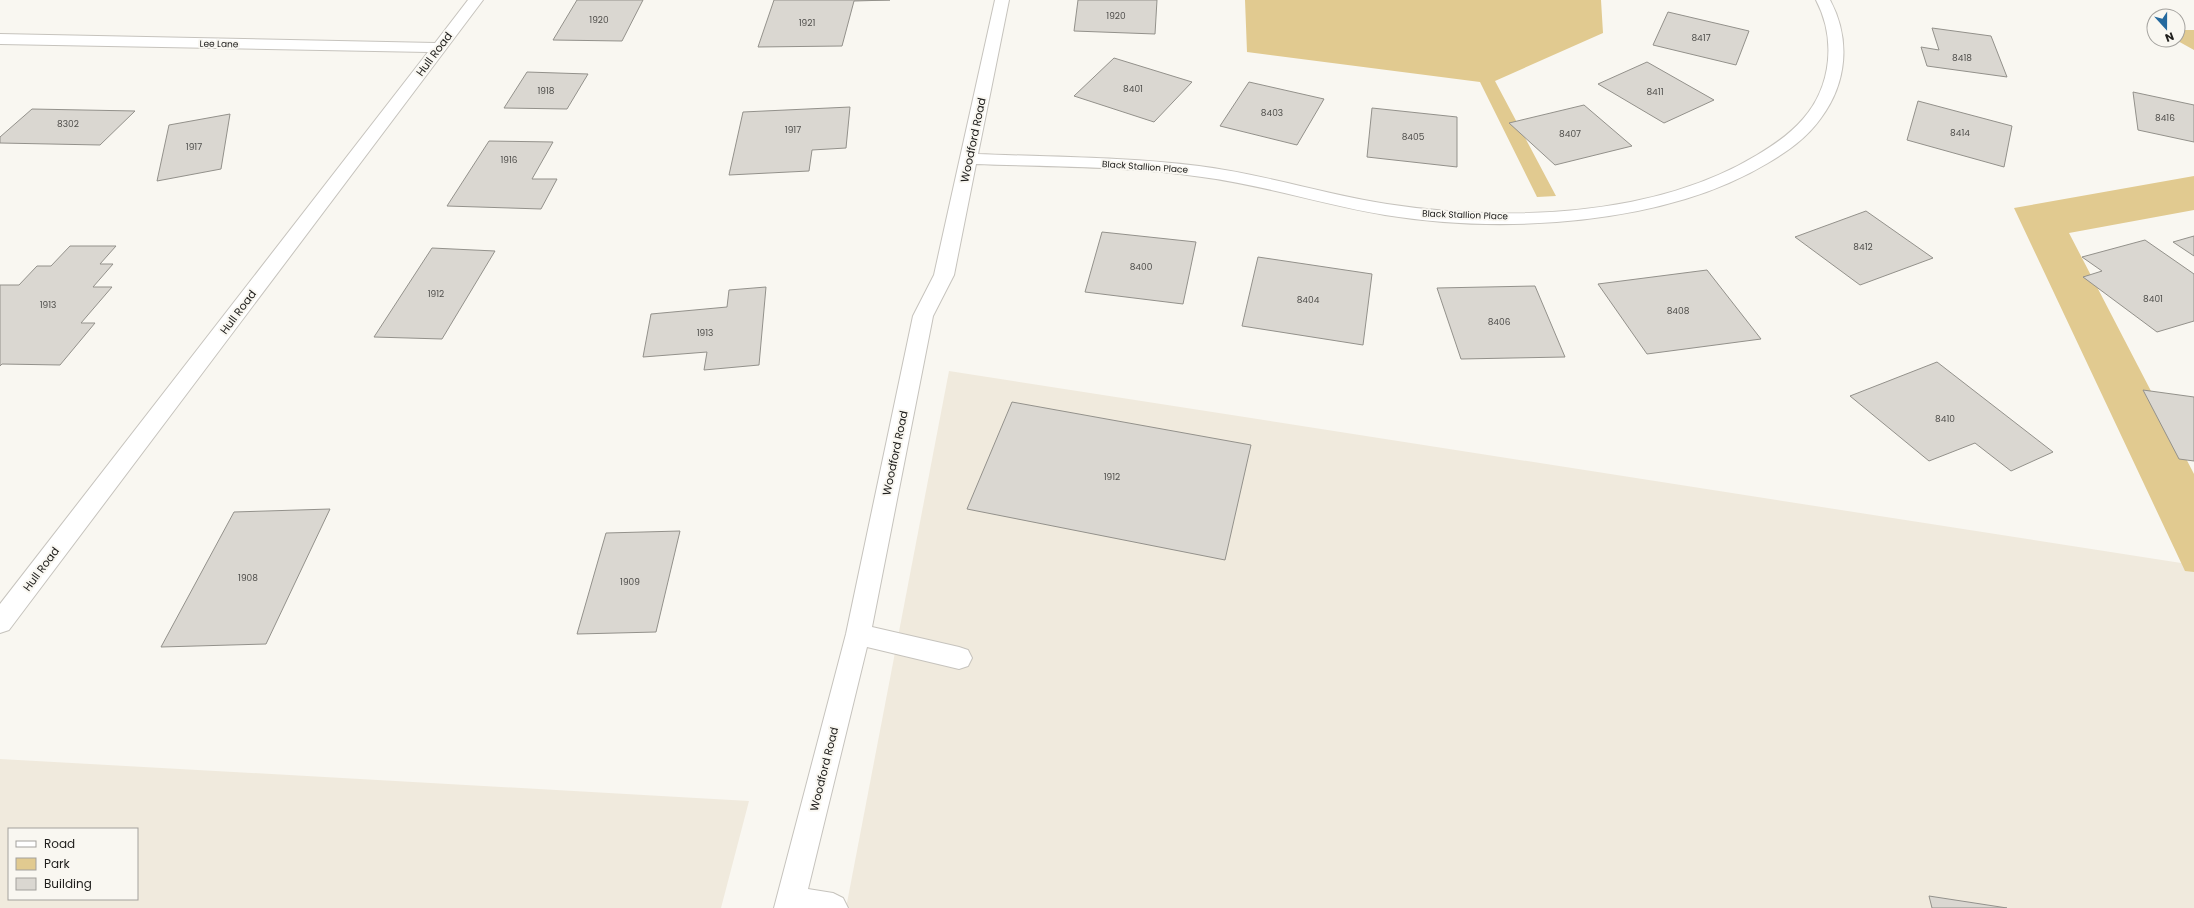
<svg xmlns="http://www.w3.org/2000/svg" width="2194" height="908" viewBox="0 0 2194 908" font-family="Poppins,sans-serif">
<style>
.built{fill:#f0eadd;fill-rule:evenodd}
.green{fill:#e1ca90}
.building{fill:#dad7d1;stroke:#93918b}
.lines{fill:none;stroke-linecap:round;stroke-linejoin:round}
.minor-casing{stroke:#c6c3bd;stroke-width:2}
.minor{fill:#fff;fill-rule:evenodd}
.labels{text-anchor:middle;stroke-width:4;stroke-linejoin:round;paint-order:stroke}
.number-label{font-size:9px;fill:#4f4e4b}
.far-street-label{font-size:9px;fill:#21201e;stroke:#f9f7f1}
.street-label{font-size:11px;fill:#21201e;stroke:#f9f7f1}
</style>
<rect width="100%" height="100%" fill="#f9f7f1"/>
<!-- built -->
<g class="built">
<polygon points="949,371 2194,565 2194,908 846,908"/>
<path d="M0,759l360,20 389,22 -28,107h-721zM9,829h128v70h-128z"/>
</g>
<!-- green -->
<g class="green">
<polygon points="1245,0 1601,0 1603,33 1495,81 1556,196 1537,197 1480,82 1247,52"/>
<polygon points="2178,30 2194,30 2194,50 2176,40 2178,40"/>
<polygon points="2194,176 2194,210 2069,233 2194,474 2194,572 2185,571 2014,208"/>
</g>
<!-- building -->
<g class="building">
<polygon points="577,0 643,0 622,41 553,40"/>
<polygon points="774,0 890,0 854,1 842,46 758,47"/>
<polygon points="1078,0 1157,0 1155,34 1074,31"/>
<polygon points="1668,12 1749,31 1736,65 1653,45"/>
<polygon points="1932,28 1991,36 2007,77 1927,66 1921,47 1939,50"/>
<polygon points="1114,58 1192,82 1154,122 1074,96"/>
<polygon points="1647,62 1714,100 1664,123 1598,84"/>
<polygon points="527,72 588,74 567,109 504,108"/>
<polygon points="1249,82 1324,99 1297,145 1220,126"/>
<polygon points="2133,92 2194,105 2194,142 2138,130"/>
<polygon points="1918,101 2012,126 2004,167 1907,140"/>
<polygon points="1584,105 1632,146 1555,165 1509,123"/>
<polygon points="850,107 846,148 812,150 809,171 729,175 743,112"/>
<polygon points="1372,108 1457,117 1457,167 1367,157"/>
<polygon points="32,109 135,111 100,145 0,143 0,137"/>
<polygon points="230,114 221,169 157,181 169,125"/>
<polygon points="489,141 553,142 532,179 557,179 541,209 447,206"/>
<polygon points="1866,211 1933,258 1860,285 1795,237"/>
<polygon points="1102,232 1196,242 1183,304 1085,292"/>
<polygon points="2194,236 2194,256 2173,242"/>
<polygon points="2145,240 2194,274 2194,321 2157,332 2083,277 2102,271 2082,257"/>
<polygon points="70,246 116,246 100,264 113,264 93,287 112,287 81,323 95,323 60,365 2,364 0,366 0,285 19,285 37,266 51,266"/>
<polygon points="432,248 495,251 442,339 374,337"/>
<polygon points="1258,257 1372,274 1363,345 1242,326"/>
<polygon points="1707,270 1761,339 1647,354 1598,284"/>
<polygon points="1535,286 1565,357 1461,359 1437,288"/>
<polygon points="766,287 759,365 704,370 707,352 643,357 651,314 727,307 729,290"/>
<polygon points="1937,362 2053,452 2011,471 1975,443 1929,461 1850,396"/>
<polygon points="2143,390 2194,397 2194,461 2179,459"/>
<polygon points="1012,402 1251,445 1225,560 967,509"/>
<polygon points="330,509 266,644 161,647 234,512"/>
<polygon points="680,531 656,632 577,634 606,533"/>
<polygon points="1929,896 2007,908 1932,908"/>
</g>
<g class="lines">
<defs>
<g id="minor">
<polygon points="468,0 483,0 9,630 0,633 0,604 428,52 0,44 0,34 435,43"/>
<path d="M995,0h14l-31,154c74,3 148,3 221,12 64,8 125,28 188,38 117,18 266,14 370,-49 17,-10 33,-21 46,-36 29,-33 33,-81 13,-119h14c21,39 17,83 -9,118 -14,20 -33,33 -53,45 -104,63 -266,71 -383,52 -61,-10 -121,-30 -183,-38 -74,-11 -151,-10 -226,-13l-22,111 -21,41 -61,311 87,20 9,3 4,8 -4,8 -9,3 -92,-22 -59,242 25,4 10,5 5,10h-74l72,-274 67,-318 21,-41z"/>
</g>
</defs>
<!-- minor casing -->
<use href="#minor" class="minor-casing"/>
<!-- minor -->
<use href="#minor" class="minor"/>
</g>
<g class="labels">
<!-- number labels -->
<g class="number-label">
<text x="1116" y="19">1920</text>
<text x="599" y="23">1920</text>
<text x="807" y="26">1921</text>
<text x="1701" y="41">8417</text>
<text x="1962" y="61">8418</text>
<text x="1133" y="92">8401</text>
<text x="546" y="94">1918</text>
<text x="1655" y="95">8411</text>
<text x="1272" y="116">8403</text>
<text x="2165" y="121">8416</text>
<text x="68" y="127">8302</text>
<text x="793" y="133">1917</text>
<text x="1960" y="136">8414</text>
<text x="1570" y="137">8407</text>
<text x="1413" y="140">8405</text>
<text x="194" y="150">1917</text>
<text x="509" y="163">1916</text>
<text x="1863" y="250">8412</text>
<text x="1141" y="270">8400</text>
<text x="436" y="297">1912</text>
<text x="2153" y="302">8401</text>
<text x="1308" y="303">8404</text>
<text x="48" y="308">1913</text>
<text x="1678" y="314">8408</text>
<text x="1499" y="325">8406</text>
<text x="705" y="336">1913</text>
<text x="1945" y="422">8410</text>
<text x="1112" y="480">1912</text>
<text x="248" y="581">1908</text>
<text x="630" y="585">1909</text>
</g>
<!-- far-street labels -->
<g class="far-street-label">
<text transform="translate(219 44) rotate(1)" y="3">Lee Lane</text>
<text transform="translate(1145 167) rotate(4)" y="3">Black Stallion Place</text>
<text transform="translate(1465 215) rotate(2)" y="3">Black Stallion Place</text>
</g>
<!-- street labels -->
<g class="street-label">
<text transform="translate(434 54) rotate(-53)" y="4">Hull Road</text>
<text transform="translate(973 140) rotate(-78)" y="4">Woodford Road</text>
<text transform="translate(238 312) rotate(-53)" y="4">Hull Road</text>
<text transform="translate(895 453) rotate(-78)" y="4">Woodford Road</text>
<text transform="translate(41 569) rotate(-53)" y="4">Hull Road</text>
<text transform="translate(824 769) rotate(-76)" y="4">Woodford Road</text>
</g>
</g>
<!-- legend -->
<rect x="8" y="828" width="130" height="72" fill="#f9f7f1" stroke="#a3a19d"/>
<rect x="16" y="841" width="20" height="6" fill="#ffffff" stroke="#a3a19d"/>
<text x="44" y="848" font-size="12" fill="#21201e">Road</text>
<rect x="16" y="858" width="20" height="12" fill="#e1ca90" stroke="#a3a19d"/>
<text x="44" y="868" font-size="12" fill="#21201e">Park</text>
<rect x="16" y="878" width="20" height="12" fill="#dad7d1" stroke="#a3a19d"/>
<text x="44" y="888" font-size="12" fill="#21201e">Building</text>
<!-- north arrow -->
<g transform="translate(2166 28) rotate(159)"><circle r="19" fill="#f9f7f1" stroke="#a3a19d"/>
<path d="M0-3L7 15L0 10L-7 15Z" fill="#24699e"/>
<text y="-6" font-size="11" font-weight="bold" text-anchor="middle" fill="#21201e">N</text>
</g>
</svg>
